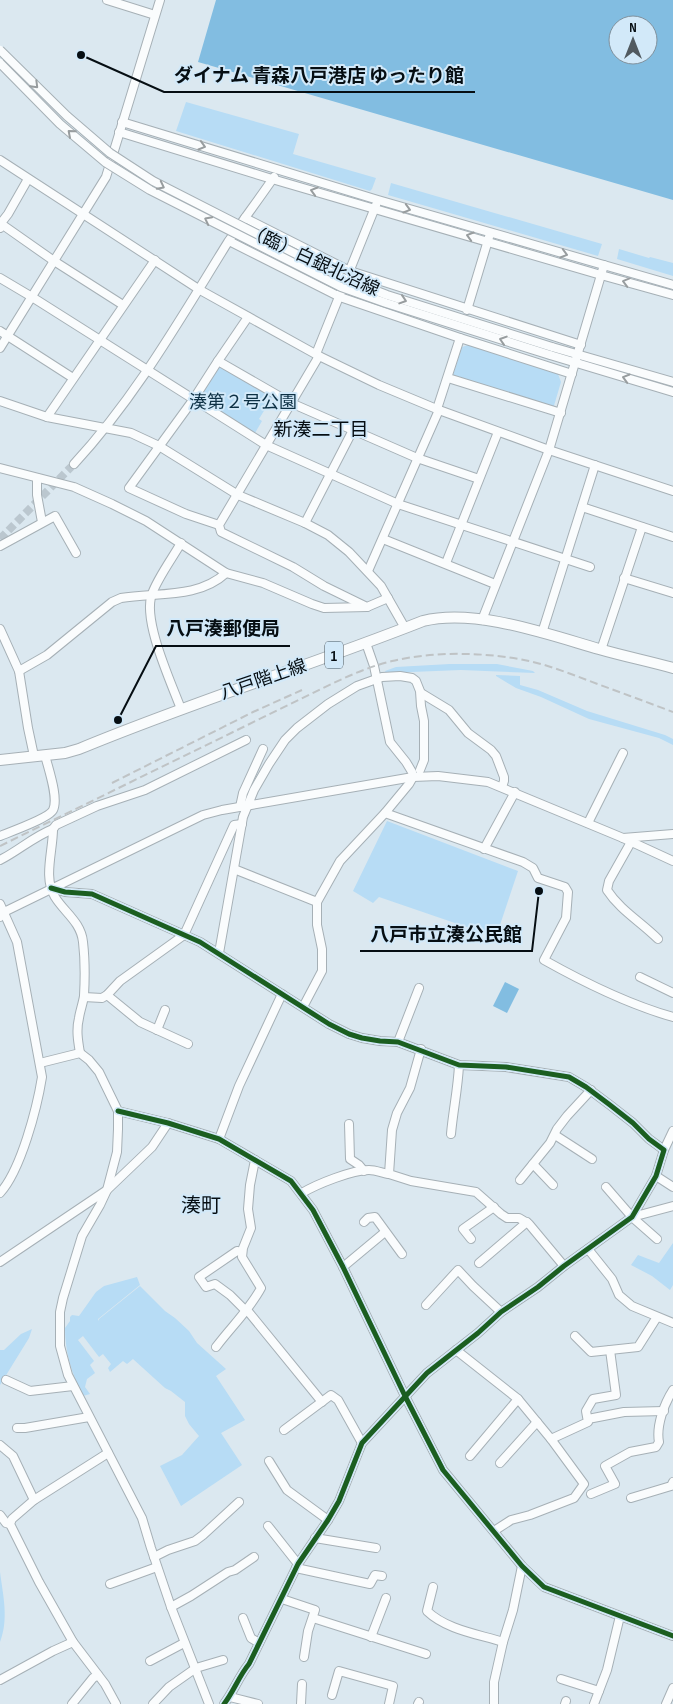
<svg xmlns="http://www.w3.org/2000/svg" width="673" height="1704" viewBox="0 0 673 1704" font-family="'Sofia Sans Condensed','Noto Sans JP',sans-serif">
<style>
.green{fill:#b7dcf5}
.water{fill:#82bde1;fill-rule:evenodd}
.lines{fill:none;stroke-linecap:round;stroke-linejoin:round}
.minor-tunnel{stroke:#bbc7cf;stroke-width:8;stroke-dasharray:8 4;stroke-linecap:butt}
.minor-casing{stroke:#a6b0b6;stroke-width:10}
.major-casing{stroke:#a6b0b6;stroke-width:12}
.minor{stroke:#fafcfd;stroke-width:8}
.major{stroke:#fafcfd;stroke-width:10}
.rail{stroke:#bfc3c5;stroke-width:2;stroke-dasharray:8 4;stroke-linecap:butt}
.minor-bridge-casing{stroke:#a6b0b6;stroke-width:10;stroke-linecap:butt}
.minor-bridge{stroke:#fafcfd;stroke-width:8}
.cycleway-casing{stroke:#d2e9f9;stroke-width:8}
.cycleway{stroke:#1b5e20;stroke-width:5}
.oneway{stroke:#989d9f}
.labels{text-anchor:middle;stroke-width:4;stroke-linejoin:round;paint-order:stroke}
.shield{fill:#d2e9f9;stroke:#435058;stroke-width:1}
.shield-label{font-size:16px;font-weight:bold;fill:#060e13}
.street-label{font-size:18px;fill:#060e13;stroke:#d2e9f9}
.park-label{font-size:18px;fill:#0d3044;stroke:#d2e9f9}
.neighbourhood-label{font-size:19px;fill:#060e13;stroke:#d2e9f9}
.quarter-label{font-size:20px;fill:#060e13;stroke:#d2e9f9}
.leader{fill:none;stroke:#060e13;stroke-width:2}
.callout-dot{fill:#060e13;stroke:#d2e9f9;stroke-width:2}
.callout-label{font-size:19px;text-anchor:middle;font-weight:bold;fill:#060e13;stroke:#d2e9f9;stroke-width:4;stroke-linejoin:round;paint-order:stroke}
</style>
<rect width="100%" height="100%" fill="#dbe8f0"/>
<!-- green -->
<g class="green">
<polygon points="186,102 299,134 293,154 376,178 372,189 370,191 176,131"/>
<polygon points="391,183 602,244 598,256 388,195"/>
<polygon points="619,249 649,258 650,257 673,263 673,276 617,259"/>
<polygon points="468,345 558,374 561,382 553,409 452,378 462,347"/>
<polygon points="222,367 273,396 259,419 262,421 255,433 200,398 200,394 217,368"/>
<polygon points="450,664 497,664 533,671 535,673 461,670 386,673 385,671 396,667"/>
<polygon points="496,675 520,676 520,685 538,690 587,711 665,735 673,739 673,745 659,738 589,719 541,697 516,688 496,676"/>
<polygon points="387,821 518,871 499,928 484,933 379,897 373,903 353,891"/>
<polygon points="673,1243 673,1285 670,1290 652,1276 631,1265 638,1255 659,1263"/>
<path d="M137,1277l3,8 -42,34 1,2v-2l41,-33 25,25 10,7 14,13 8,12 29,26 -10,7 29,44 -24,13 21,32 -61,41 -21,-40 22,-11 17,-19 -10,-12 -4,-8v-14l-14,-11 -6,-3 -32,-29 -6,5 -4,-3 -13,11 -2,-4 3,-4 -8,-10 -4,3 -16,-21 -5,4 16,21 -4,4 5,8 -8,6 -2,8 5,7 -7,2c-11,-22 -18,-43 -18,-68l5,-7v-4l2,-2 7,1 17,-24 8,-6z"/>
<polygon points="32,1329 29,1338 0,1385 0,1350 4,1350 21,1334"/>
<path d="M0,1572c3,23 9,47 0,70z"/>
</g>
<!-- water -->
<g class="water">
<path d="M216,0h457v200l-475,-138zM618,25h30v30h-30z"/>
<polygon points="505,982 519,989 507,1013 493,1006"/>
</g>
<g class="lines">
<!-- minor-tunnel -->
<polyline class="minor-tunnel" points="0,539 74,464"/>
<defs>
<g id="minor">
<polyline points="107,0 155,15"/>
<polyline points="122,122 378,200 673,285"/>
<polyline points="119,132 272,179 601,275 673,295"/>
<polyline points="0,160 200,290 319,356 379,385 439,410 549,450 673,491"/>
<polyline points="245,218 350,271 581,345"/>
<polyline points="0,223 54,261 123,305"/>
<polyline points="0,228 1,223 8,214 28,179"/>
<polyline points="229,241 340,297 460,338 572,374"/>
<polyline points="0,278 32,297 266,445 398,504 590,567"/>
<polyline points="467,310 489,237"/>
<polyline points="0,331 73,378"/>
<polyline points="552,347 673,382"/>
<polyline points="0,348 106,177 160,0"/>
<polyline points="316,354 376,205"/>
<polyline points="550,355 673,392"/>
<polyline points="319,356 219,525 221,532 293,567 324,586 367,607 388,598"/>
<polyline points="218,361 248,317"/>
<polyline points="448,378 561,413"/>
<polyline points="0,401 47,417 131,433 159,446 238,495 305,523 328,535 349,552 381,586 405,628"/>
<polyline points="437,409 460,338"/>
<polyline points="47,417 155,260"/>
<path d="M74,464c62,-67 106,-145 154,-222 15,-22 31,-43 46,-65"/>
<polyline points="0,468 74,487 112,504 146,521 226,573 263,583 312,604 324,608 367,607"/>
<polyline points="37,478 37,495 42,522"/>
<polyline points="582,507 673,537"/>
<polyline points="305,523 353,430"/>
<polyline points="219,525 186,514 129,488 193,400 218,361 291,403 417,458 479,479"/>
<polyline points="383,539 495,584"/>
<polyline points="0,546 55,516 76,553"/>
<polyline points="446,563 498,432"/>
<polyline points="368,571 439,410"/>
<polyline points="624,578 673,593"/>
<polyline points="482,620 549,450 604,265"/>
<polyline points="0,629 19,671 28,728 34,756"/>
<polyline points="542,633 595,465"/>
<polyline points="601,650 642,527"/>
<path d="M19,671l28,-16 65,-53 9,-4c35,-6 77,1 105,-25"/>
<polyline points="421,693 449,710 468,733 491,750 496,756 504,777 504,781 502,787"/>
<path d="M181,709c-10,-27 -39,-89 -29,-115 5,-15 21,-37 29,-51"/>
<polyline points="240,807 243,793 263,749"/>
<path d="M385,813l138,49 10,6 5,10 27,9 3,5 -2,26 -22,42c41,23 83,44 129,57"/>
<polyline points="588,823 623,753"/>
<path d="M0,836c10,-4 49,-18 53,-26 6,-12 -5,-42 -8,-55"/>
<polyline points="623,838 673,834"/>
<path d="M631,842l-22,39 -2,9c13,20 34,32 51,49"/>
<polyline points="484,849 515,792"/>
<path d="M0,860c18,-9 33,-23 53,-31"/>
<polyline points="234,869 317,902"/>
<path d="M51,888l14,4 27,2 108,48 129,82 20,10 13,4 18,3 18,1 61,23 47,2 63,10 17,10 24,18 23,18 16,16 15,11 -8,26 -24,41 -68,49 -26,21 -37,25 -23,21 -51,40 -65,70 -23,58 -11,19 -30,44 -49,100c-10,12 -15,27 -25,40"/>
<path d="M0,904l17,38 25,135c-5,31 -21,93 -42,116"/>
<polyline points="0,917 4,912 203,815 222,810 413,777 438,776 488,782 623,838 673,861"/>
<polyline points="219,953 243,817 254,790 269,764 285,740 297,728 328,704 357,686 382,677 400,676 412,678 416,681 420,691 421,706 424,721 424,760 420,770"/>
<polyline points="640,977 673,993"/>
<polyline points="107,995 140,1022 188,1044"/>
<polyline points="84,997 102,998 107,995 120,981 184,935 234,825 242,824"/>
<polyline points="303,1007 322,971 322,949 317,925 317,902 340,861 385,813 409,784 413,777 412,772 406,762 390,742 374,666 366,643"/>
<polyline points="157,1030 165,1010"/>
<polyline points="398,1042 419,988"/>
<polyline points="421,1049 410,1088 397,1113 392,1130 389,1174 411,1181 476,1192 501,1214 507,1218 519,1218 529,1224 564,1266"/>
<path d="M80,1053c-2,-12 -4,-23 -1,-35 1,-7 4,-15 5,-22 1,-18 1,-37 -1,-54 -2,-20 -19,-30 -28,-45 -12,-19 -2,-46 -2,-68l3,-4 41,-19 48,-16 101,-50"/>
<polyline points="40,1063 80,1053 89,1060 99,1072 118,1111 118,1129 117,1152 107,1190 100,1205 82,1236 63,1298 60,1312 60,1346 68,1375 142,1518 151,1548 171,1607 209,1704"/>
<polyline points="118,1111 168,1123 219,1139 291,1181 313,1210 343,1267 405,1396 443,1470 522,1566 544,1587 673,1636"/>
<polyline points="349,1124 350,1159 359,1165 364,1171"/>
<path d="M451,1134c2,-23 7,-46 8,-69"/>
<polyline points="555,1135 592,1159"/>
<polyline points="219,1139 239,1086 282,994"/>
<polyline points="664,1150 673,1131"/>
<polyline points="533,1164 553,1185"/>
<polyline points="656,1176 673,1187"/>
<polyline points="520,1180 550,1143 557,1129 567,1116 591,1090"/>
<polyline points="606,1187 632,1217 657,1239"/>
<path d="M302,1193c15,-9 50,-23 67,-23 6,0 14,3 20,4"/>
<polyline points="632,1217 673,1206"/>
<polyline points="364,1222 368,1218 375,1217 402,1254"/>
<polyline points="471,1239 463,1229 494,1207"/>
<polyline points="588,1249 612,1279 619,1295 632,1306 673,1323"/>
<polyline points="242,1252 237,1251 199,1277 206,1287 215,1284 230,1295 246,1311"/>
<polyline points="0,1262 107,1190 152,1147 168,1123"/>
<polyline points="479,1263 527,1222"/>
<polyline points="343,1267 385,1232"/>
<polyline points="426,1305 458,1270 473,1286 501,1312"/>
<polyline points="247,1310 322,1402"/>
<polyline points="575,1336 591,1352 638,1347 657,1317"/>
<path d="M216,1347c15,-20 34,-38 45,-59l-19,-31 1,-9 8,-20 -3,-19 2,-24 5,-25"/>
<polyline points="456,1350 518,1399 551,1439 584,1484 574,1498 530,1515 511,1520 494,1531"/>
<polyline points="6,1380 30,1391 73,1386"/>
<polyline points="588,1419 624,1412 664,1411"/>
<polyline points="17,1428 25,1428 89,1417"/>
<polyline points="284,1430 331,1395 338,1400 362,1443"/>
<polyline points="551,1439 588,1422 586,1411 593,1399 616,1395 610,1350"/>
<polyline points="0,1445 13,1456 34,1500"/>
<polyline points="108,1453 34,1500 12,1519 10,1524 39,1582 73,1642 105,1684 116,1704"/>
<polyline points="470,1456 518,1399"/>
<polyline points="269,1461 287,1490 328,1520"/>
<polyline points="500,1463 537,1422"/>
<path d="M591,1494l24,-10 -10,-18 25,-14 26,-5 3,-5c-3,-16 5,-38 14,-52"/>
<polyline points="631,1498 671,1486 673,1482"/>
<polyline points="0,1515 6,1523 10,1524"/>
<polyline points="268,1526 298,1564"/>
<polyline points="315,1538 376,1548"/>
<polyline points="154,1557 168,1550 195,1541 203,1535 239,1502"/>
<polyline points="296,1568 370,1584 375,1575 382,1576"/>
<polyline points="110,1584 157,1567"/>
<path d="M433,1587l-6,24c20,19 51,23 76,31"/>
<polyline points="282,1599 315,1610 308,1631 304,1657"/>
<polyline points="171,1607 191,1596 228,1572 235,1570 254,1557"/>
<polyline points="243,1618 251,1638 259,1643"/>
<polyline points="313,1618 426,1654"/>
<polyline points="371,1637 386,1598"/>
<polyline points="150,1661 184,1643"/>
<polyline points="561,1679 599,1691"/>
<polyline points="0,1680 53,1651 73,1642"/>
<polyline points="332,1695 339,1671 393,1686 389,1704"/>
<polyline points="230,1697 258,1704"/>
<polyline points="72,1704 93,1678 98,1675"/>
<polyline points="153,1704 169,1687 196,1668 223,1660"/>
<polyline points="301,1704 302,1684"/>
<polyline points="418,1704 419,1702"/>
<polyline points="494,1704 494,1682 503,1642 513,1610 522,1566"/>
<polyline points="565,1704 566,1701"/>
<polyline points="594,1704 607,1670 620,1616"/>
<polyline points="666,1704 673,1688"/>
</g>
<path id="major" d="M0,760l65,-7 14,-4c113,-47 230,-83 344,-128 52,-13 124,13 176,28 24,7 49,12 74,19"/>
</defs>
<!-- minor casing -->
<use href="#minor" class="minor-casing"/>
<!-- major casing -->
<use href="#major" class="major-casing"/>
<!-- minor -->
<use href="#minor" class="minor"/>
<!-- major -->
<use href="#major" class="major"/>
<!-- rail -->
<g class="rail">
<polyline points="112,783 253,712 302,690"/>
<path d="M0,846l321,-157c23,-11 46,-22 71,-28 43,-10 94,-9 137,0 19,4 39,12 58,19 29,11 57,21 86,32"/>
</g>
<defs>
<g id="minor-bridge">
<polyline points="0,50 67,116 110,153 153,181 343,278 387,295 552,347"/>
<polyline points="0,63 60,124 105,162 150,190 341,287 386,303 550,355"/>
</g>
</defs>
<!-- minor-bridge casing -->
<use href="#minor-bridge" class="minor-bridge-casing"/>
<!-- minor-bridge -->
<use href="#minor-bridge" class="minor-bridge"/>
<defs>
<g id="cycleway">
<path d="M51,888l14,4 27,2 108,48 129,82 20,10 13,4 18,3 18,1 61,23 47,2 63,10 17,10 24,18 23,18 16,16 15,11 -8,26 -24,41 -68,49 -26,21 -37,25 -23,21 -51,40 -65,70 -23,58 -11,19 -30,44 -49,100c-10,12 -15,27 -25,40"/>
<polyline points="118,1111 168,1123 219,1139 291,1181 313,1210 343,1267 405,1396 443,1470 522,1566 544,1587 673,1636"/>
</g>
</defs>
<!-- cycleway casing -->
<use href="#cycleway" class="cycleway-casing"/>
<!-- cycleway -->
<use href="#cycleway" class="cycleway"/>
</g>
<!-- one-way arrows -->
<defs><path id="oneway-chevron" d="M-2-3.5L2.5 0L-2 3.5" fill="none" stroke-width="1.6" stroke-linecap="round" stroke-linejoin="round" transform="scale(1.25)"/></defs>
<g class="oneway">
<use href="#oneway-chevron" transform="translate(35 85) rotate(45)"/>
<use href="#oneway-chevron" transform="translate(71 133) rotate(-139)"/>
<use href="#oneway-chevron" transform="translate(202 146) rotate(17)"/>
<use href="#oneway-chevron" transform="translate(161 186) rotate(27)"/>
<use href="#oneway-chevron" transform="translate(314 191) rotate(-164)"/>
<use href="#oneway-chevron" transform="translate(407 209) rotate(16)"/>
<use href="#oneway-chevron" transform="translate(208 220) rotate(-153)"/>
<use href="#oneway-chevron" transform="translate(470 236) rotate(-164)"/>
<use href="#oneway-chevron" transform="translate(564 254) rotate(16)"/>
<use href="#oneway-chevron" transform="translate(626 282) rotate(-165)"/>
<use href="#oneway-chevron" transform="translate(403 300) rotate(18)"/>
<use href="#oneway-chevron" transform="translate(503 340) rotate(-162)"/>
<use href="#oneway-chevron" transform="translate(626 378) rotate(-164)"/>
</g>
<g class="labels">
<!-- shield labels -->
<rect class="shield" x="325" y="641.5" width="18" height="27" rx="4"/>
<g class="shield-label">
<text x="334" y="661">1</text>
</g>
<!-- street labels -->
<g class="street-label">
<text transform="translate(313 260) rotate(25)" y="6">（臨）白銀北沼線</text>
<text transform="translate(263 679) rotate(-19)" y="6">八戸階上線</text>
</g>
<!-- park labels -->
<g class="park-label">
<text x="243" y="408">湊第２号公園</text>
</g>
<!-- neighbourhood labels -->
<g class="neighbourhood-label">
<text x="321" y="436">新湊二丁目</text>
</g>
<!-- quarter labels -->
<g class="quarter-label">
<text x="201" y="1212">湊町</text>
</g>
</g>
<!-- callouts -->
<path class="leader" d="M81 55L164 92H475M118 720L156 646H290M539 891L532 951H360"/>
<g class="callout-dot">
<circle cx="81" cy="55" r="5"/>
<circle cx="118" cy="720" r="5"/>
<circle cx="539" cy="891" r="5"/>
</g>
<g class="callout-label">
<text x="319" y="82">ダイナム 青森八戸港店 ゆったり館</text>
<text x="223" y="635">八戸湊郵便局</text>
<text x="446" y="941">八戸市立湊公民館</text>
</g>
<!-- north arrow -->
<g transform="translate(633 40)"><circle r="24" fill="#d2e9f9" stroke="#80919d"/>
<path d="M0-4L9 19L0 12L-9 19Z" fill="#515a60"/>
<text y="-8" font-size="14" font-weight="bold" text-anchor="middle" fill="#060e13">N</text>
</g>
</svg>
